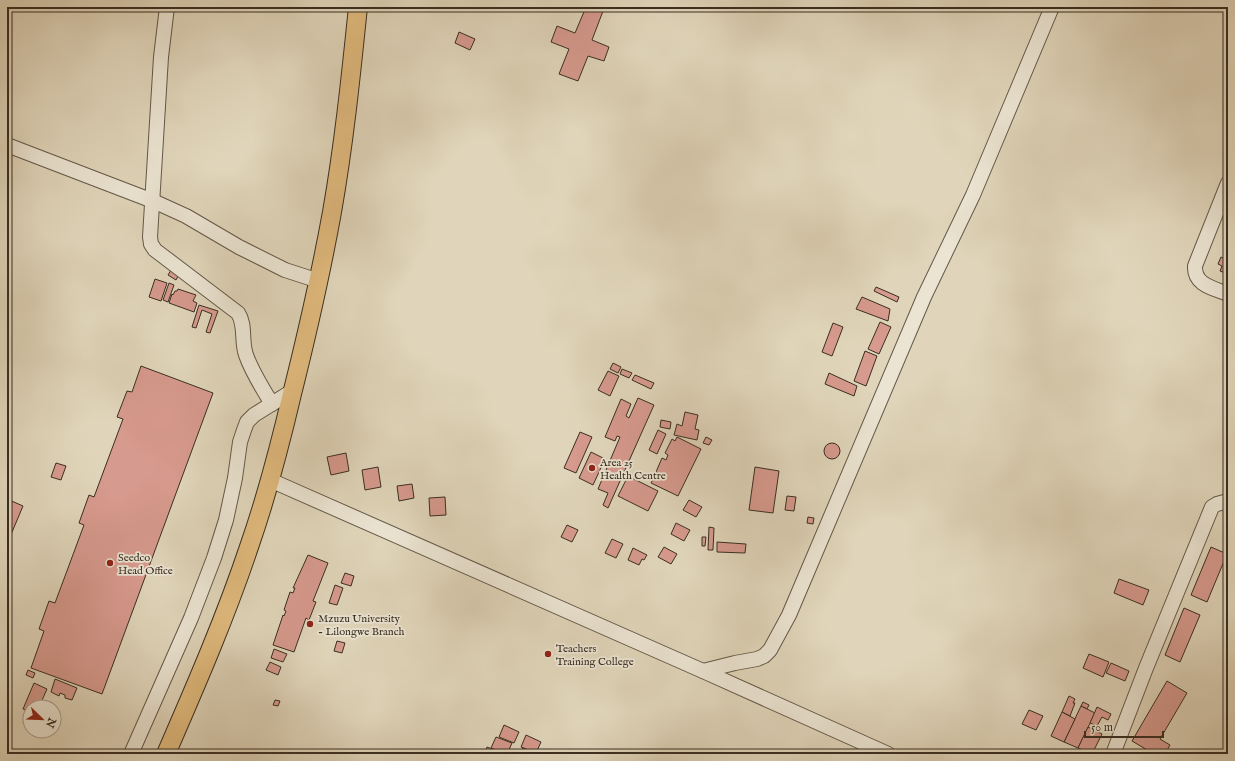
<svg xmlns="http://www.w3.org/2000/svg" width="1235" height="761" viewBox="0 0 1235 761" font-family="'IM FELL English',serif">
<style>
.building{fill:#d79a8e;stroke:#392e22}
.lines{fill:none;stroke-linecap:round;stroke-linejoin:round}
.minor-casing{stroke:#635848;stroke-width:16}
.major-casing{stroke:#392e22;stroke-width:20}
.minor{stroke:#ebe4d2;stroke-width:14}
.major{stroke:#e0ba7d;stroke-width:18}
.poi-dot{fill:#8f2418;stroke:#ebe4d2;stroke-width:1.5}
.labels{text-anchor:middle;stroke-width:3.5;stroke-linejoin:round;paint-order:stroke}
.poi-label{font-size:11px;fill:#392e22;stroke:#ebe4d2;text-anchor:start}
</style>
<rect width="100%" height="100%" fill="#e0d5ba"/>
<filter id="stains"><feTurbulence type="fractalNoise" baseFrequency=".005" numOctaves="4"/><feColorMatrix values="0 0 0 0 .2 0 0 0 0 .09 0 0 0 0 .02 0 0 0 .5 -.17"/></filter>
<radialGradient id="worn" r=".72"><stop offset=".6" stop-color="#630" stop-opacity="0"/><stop offset="1" stop-color="#630" stop-opacity=".3"/></radialGradient>
<!-- building -->
<g class="building">
<polygon points="586,7 592,7 603,11 592,40 609,47 604,61 588,56 578,81 559,74 569,49 551,42 557,26 575,33"/>
<polygon points="459,32 475,39 470,50 455,43"/>
<polygon points="1228,251 1228,274 1220,271 1222,266 1218,264 1221,257 1225,259"/>
<polygon points="171,270 179,274 176,280 168,275"/>
<polygon points="155,279 167,283 161,301 149,297"/>
<polygon points="169,283 174,285 168,302 163,300"/>
<polygon points="876,287 899,297 897,302 874,291"/>
<polygon points="178,289 196,295 193,301 197,303 194,312 169,303 172,294 173,295 175,291 177,291"/>
<polygon points="862,297 890,309 888,321 856,309"/>
<polygon points="199,305 218,311 210,333 206,332 212,314 202,310 196,328 192,327"/>
<polygon points="880,322 891,327 879,354 868,349"/>
<polygon points="833,323 843,327 832,356 822,352"/>
<polygon points="865,351 877,356 866,386 854,381"/>
<polygon points="613,363 621,367 618,373 610,369"/>
<polygon points="141,366 213,393 102,694 31,668 44,631 39,629 49,601 55,603 84,525 79,523 89,495 94,497 123,419 117,417 127,391 132,392"/>
<polygon points="622,369 632,373 629,378 620,374"/>
<polygon points="608,371 619,376 610,396 598,390"/>
<polygon points="829,373 857,386 854,396 825,384"/>
<polygon points="635,375 654,383 651,389 632,380"/>
<polygon points="638,398 654,405 608,508 603,505 608,493 598,489 620,437 617,436 615,441 605,437 621,399 631,404 626,416 629,418"/>
<polygon points="685,412 698,415 695,429 699,430 697,440 674,435 677,424 682,426"/>
<polygon points="661,420 671,422 670,429 660,427"/>
<polygon points="658,430 666,434 657,454 649,450"/>
<polygon points="580,432 592,437 576,473 564,468"/>
<polygon points="677,437 701,449 678,496 651,483 655,476 657,477 659,474 656,472 662,458 666,460 668,455 665,453 672,439 675,441"/>
<polygon points="706,437 712,440 709,445 703,443"/>
<circle cx="832" cy="451" r="8"/>
<polygon points="591,452 605,459 593,485 579,478"/>
<polygon points="346,453 349,471 331,475 327,457"/>
<polygon points="56,463 66,466 61,480 51,477"/>
<polygon points="378,467 381,487 365,490 362,470"/>
<polygon points="755,467 779,471 773,513 749,510"/>
<polygon points="628,476 658,491 648,511 618,496"/>
<polygon points="412,484 414,498 399,501 397,486"/>
<polygon points="787,496 796,497 794,511 785,510"/>
<polygon points="445,497 446,515 430,516 429,498"/>
<polygon points="7,499 23,506 7,544"/>
<polygon points="689,500 702,507 696,517 683,510"/>
<polygon points="808,517 814,518 813,524 807,523"/>
<polygon points="676,523 690,530 684,541 671,534"/>
<polygon points="567,525 578,530 572,542 561,537"/>
<polygon points="709,527 714,528 713,550 708,550"/>
<polygon points="702,537 706,537 705,546 702,546"/>
<polygon points="612,539 623,544 616,558 605,553"/>
<polygon points="717,542 746,544 745,553 717,552"/>
<polygon points="664,547 677,554 671,564 658,557"/>
<polygon points="1211,547 1227,554 1207,602 1191,595"/>
<polygon points="633,548 647,555 644,560 642,559 639,565 628,560"/>
<polygon points="308,555 328,563 313,601 316,602 309,620 306,618 294,652 273,645 283,615 284,616 286,611 284,610 290,592 293,593 295,588 293,588"/>
<polygon points="345,573 354,576 351,586 341,583"/>
<polygon points="1119,579 1149,590 1143,605 1114,593"/>
<polygon points="335,585 343,588 337,605 329,603"/>
<polygon points="1184,608 1200,615 1180,662 1165,655"/>
<polygon points="337,641 345,643 342,653 334,651"/>
<polygon points="274,649 287,654 283,662 271,658"/>
<polygon points="1089,654 1109,662 1103,677 1083,668"/>
<polygon points="270,662 281,667 278,675 266,670"/>
<polygon points="1111,663 1129,671 1125,681 1106,673"/>
<polygon points="28,670 35,673 33,678 26,675"/>
<polygon points="55,679 77,688 72,700 65,698 65,695 60,693 59,696 51,692"/>
<polygon points="1167,681 1187,693 1160,739 1170,745 1165,754 1154,754 1132,741"/>
<polygon points="34,683 47,689 39,707 30,707 30,711 23,709"/>
<polygon points="1069,696 1075,699 1073,703 1075,703 1070,716 1062,712"/>
<polygon points="275,700 280,701 278,706 273,705"/>
<polygon points="1083,702 1089,705 1087,709 1081,706"/>
<polygon points="1081,706 1095,713 1078,748 1064,742"/>
<polygon points="1097,707 1111,714 1108,720 1102,717 1097,726 1090,723"/>
<polygon points="1029,710 1043,716 1036,730 1022,724"/>
<polygon points="1062,712 1075,719 1064,742 1051,736"/>
<polygon points="504,725 519,732 514,743 499,737"/>
<polygon points="1088,727 1102,734 1092,754 1078,748"/>
<polygon points="526,735 541,742 536,753 521,747"/>
<polygon points="496,737 512,743 507,754 491,748"/>
<polygon points="487,747 502,753 502,754 484,754"/>
<polygon points="523,748 536,754 521,754"/>
</g>
<g class="lines">
<defs>
<g id="minor">
<path d="M167,7l-6,50 -11,180 1,7 4,6 83,63c8,12 3,28 8,42 6,17 16,33 26,49"/>
<polyline points="7,145 153,201 186,216 239,247 285,270 319,281"/>
<path d="M1228,183l-33,83c-1,19 18,22 33,28"/>
<polyline points="270,480 703,671 888,754"/>
<polyline points="703,671 735,663 757,659 764,656 770,650 789,615 924,297 973,195 1052,7"/>
<polyline points="131,754 191,618 214,558 226,520 235,478 240,442 244,430 247,422 254,415 294,390"/>
<polyline points="1113,754 1146,668 1212,507 1217,504 1228,501"/>
</g>
<path id="major" d="M166,754c30,-69 60,-138 84,-210 17,-49 30,-99 42,-150 15,-60 29,-121 40,-182 12,-68 19,-137 26,-205"/>
</defs>
<!-- minor casing -->
<use href="#minor" class="minor-casing"/>
<!-- major casing -->
<use href="#major" class="major-casing"/>
<!-- minor -->
<use href="#minor" class="minor"/>
<!-- major -->
<use href="#major" class="major"/>
</g>
<!-- markers -->
<g class="poi-dot">
<circle cx="592" cy="468" r="4"/>
<circle cx="110" cy="563" r="4"/>
<circle cx="310" cy="624" r="4"/>
<circle cx="548" cy="654" r="4"/>
</g>
<g class="labels">
<!-- poi labels -->
<g class="poi-label">
<text x="600" y="466">Area 25<tspan x="600" dy="13">Health Centre</tspan></text>
<text x="118" y="561">Seedco<tspan x="118" dy="13">Head Office</tspan></text>
<text x="318" y="622">Mzuzu University<tspan x="318" dy="13">- Lilongwe Branch</tspan></text>
<text x="556" y="652">Teachers<tspan x="556" dy="13">Training College</tspan></text>
</g>
</g>
<!-- margin -->
<rect width="1235" height="761" fill="none" stroke="#e0d5ba" stroke-width="24"/>
<rect x="8" y="8" width="1219" height="745" fill="none" stroke="#392e22" stroke-width="2"/>
<rect x="12" y="12" width="1211" height="737" fill="none" stroke="#392e22"/>
<!-- north arrow -->
<g transform="translate(42 719) rotate(113)"><circle r="19" fill="#ebe4d2" stroke="#a49b8c"/>
<path d="M0-3L7 15L0 10L-7 15Z" fill="#8f2418"/>
<text y="-6" font-size="11" font-weight="bold" text-anchor="middle" fill="#392e22">N</text>
</g>
<!-- scale -->
<path d="M1085 731v6h78v-6" fill="none" stroke="#392e22" stroke-width="2"/>
<text x="1091" y="731" font-size="12" fill="#392e22" stroke="#ebe4d2" stroke-width="3" paint-order="stroke">50 m</text>
<rect width="100%" height="100%" filter="url(#stains)"/>
<rect width="100%" height="100%" fill="url(#worn)"/>
</svg>
